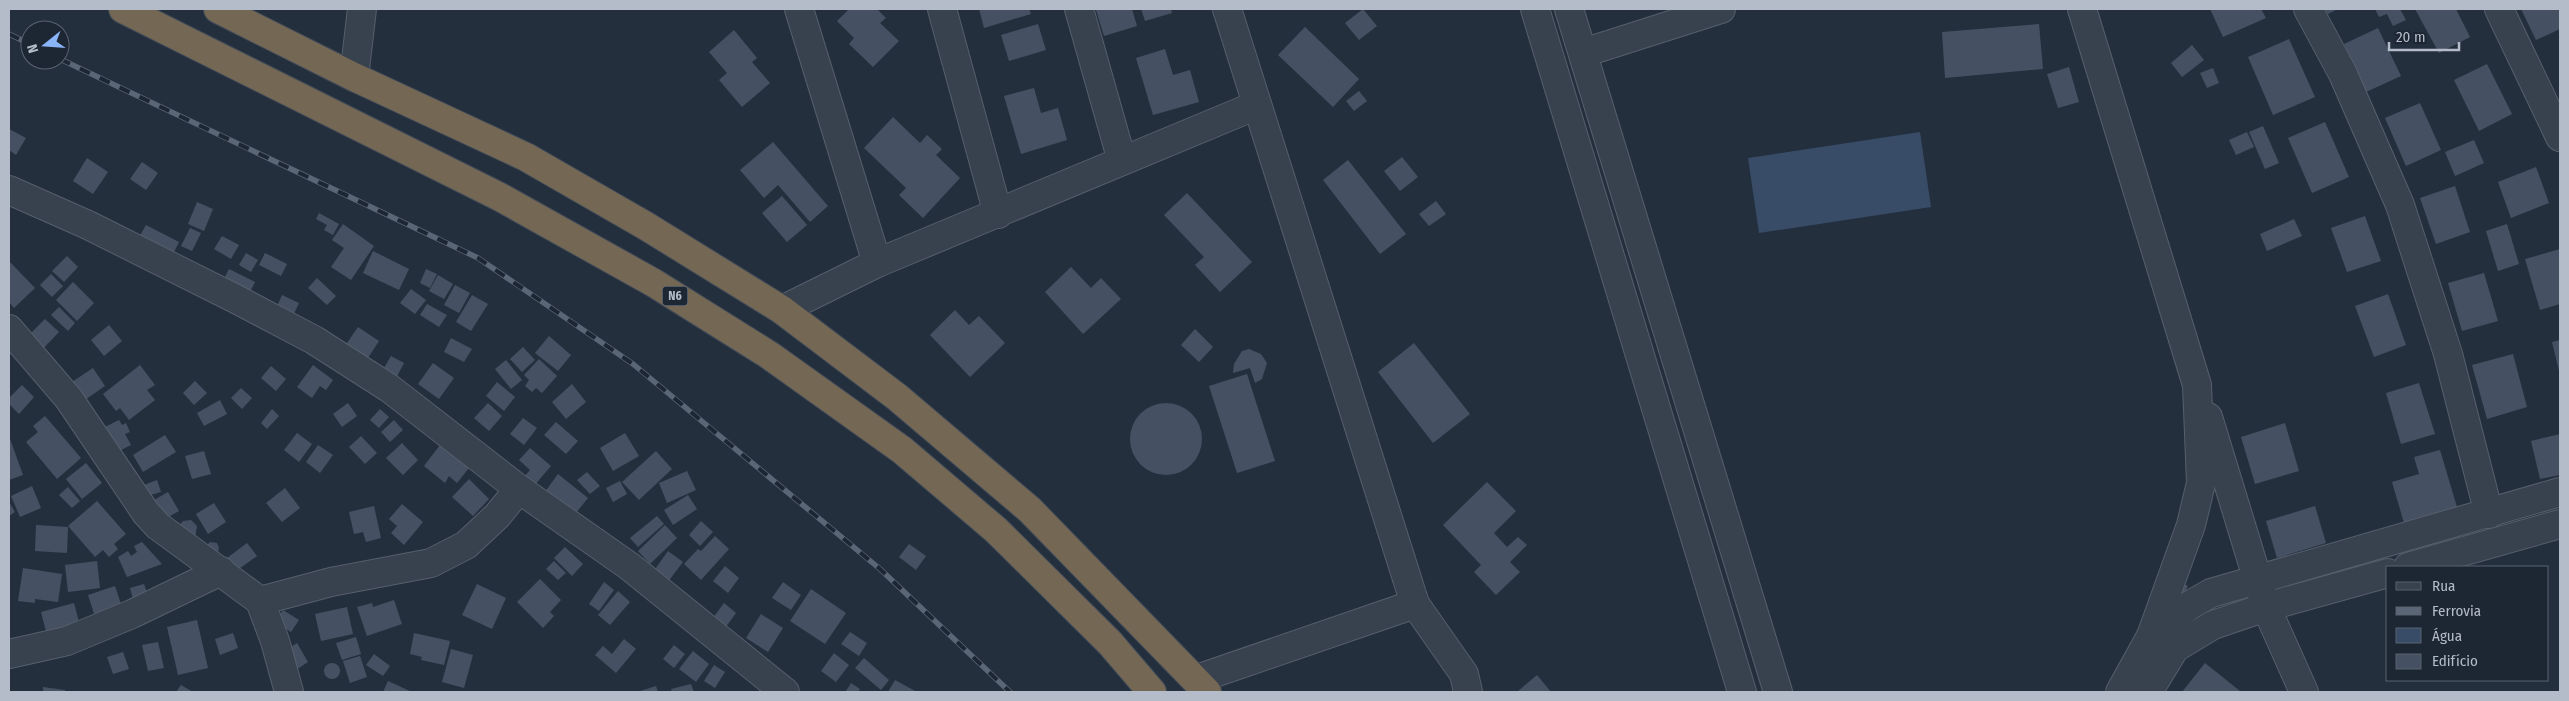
<svg xmlns="http://www.w3.org/2000/svg" width="2569" height="701" viewBox="0 0 2569 701" font-family="'Fira Sans Condensed',sans-serif">
<style>
.water{fill:#394c67}
.building{fill:#455162}
.lines{fill:none;stroke-linecap:round;stroke-linejoin:round}
.minor-casing{stroke:#565f6c;stroke-width:30}
.highway-casing{stroke:#434c59;stroke-width:30}
.minor{stroke:#38414e;stroke-width:28}
.highway{stroke:#746855;stroke-width:28}
.rail-casing{stroke:#5a6575;stroke-width:5.5}
.rail{stroke:#1d2633;stroke-width:4;stroke-dasharray:11;stroke-linecap:butt}
.labels{text-anchor:middle;stroke-width:4;stroke-linejoin:round;paint-order:stroke}
.shield{fill:#1d2633;stroke:#878f9c;stroke-width:1}
.shield-label{font-size:12px;font-weight:bold;fill:#b4bcc9}
</style>
<rect width="100%" height="100%" fill="#242f3e"/>
<!-- water -->
<polygon class="water" points="1920,132 1931,207 1759,233 1748,158"/>
<!-- building -->
<g class="building">
<polygon points="849,9 877,9 886,18 880,23 899,41 873,67 849,44 854,38 837,21"/>
<polygon points="979,9 1029,9 1031,14 984,28"/>
<polygon points="1102,9 1132,9 1137,26 1104,36 1096,10"/>
<polygon points="1141,9 1171,9 1172,13 1145,21"/>
<polygon points="1363,9 1377,26 1359,40 1345,23"/>
<polygon points="2210,9 2261,9 2266,18 2223,37"/>
<polygon points="2325,9 2338,9 2328,14"/>
<polygon points="2375,9 2400,9 2406,20 2393,26 2387,14 2379,17"/>
<polygon points="2415,9 2456,9 2470,37 2439,53"/>
<polygon points="2521,9 2560,9 2560,29 2536,40"/>
<polygon points="1038,24 1046,50 1009,61 1001,35"/>
<polygon points="2039,24 2043,69 1945,78 1942,32"/>
<polygon points="1305,27 1359,79 1333,107 1278,55"/>
<polygon points="2378,28 2401,76 2366,92 2344,44"/>
<polygon points="734,30 757,58 752,62 770,83 742,107 719,80 727,73 709,52"/>
<polygon points="2289,39 2315,97 2273,115 2248,57"/>
<polygon points="2192,45 2204,60 2182,77 2171,63"/>
<polygon points="1165,49 1173,75 1190,70 1199,102 1153,115 1136,58"/>
<polygon points="2487,64 2512,114 2479,131 2454,80"/>
<polygon points="2069,67 2079,102 2058,108 2047,74"/>
<polygon points="2213,68 2219,83 2207,88 2200,73"/>
<polygon points="1034,88 1041,113 1058,108 1067,140 1021,154 1004,96"/>
<polygon points="1359,91 1367,101 1354,111 1346,101"/>
<polygon points="2420,103 2441,150 2406,166 2385,118"/>
<polygon points="893,117 920,143 927,135 942,149 936,155 960,178 923,218 899,195 906,188 864,148"/>
<polygon points="2325,122 2349,177 2312,193 2288,138"/>
<polygon points="2263,126 2279,163 2265,169 2249,132"/>
<polygon points="9,129 26,138 16,155 9,150"/>
<polygon points="2247,132 2254,147 2236,155 2229,140"/>
<polygon points="2474,140 2484,163 2455,176 2445,152"/>
<polygon points="773,142 828,206 810,222 778,185 764,198 740,170"/>
<polygon points="1402,157 1418,177 1400,191 1384,171"/>
<polygon points="87,158 108,172 93,194 73,181"/>
<polygon points="1348,160 1406,234 1380,254 1323,180"/>
<polygon points="142,162 158,173 146,190 130,179"/>
<polygon points="2536,167 2549,203 2511,218 2498,182"/>
<polygon points="2455,186 2470,232 2436,244 2420,198"/>
<polygon points="1187,193 1252,262 1220,292 1195,265 1204,257 1164,215"/>
<polygon points="782,196 807,225 787,242 762,213"/>
<polygon points="1436,201 1446,214 1429,226 1419,214"/>
<polygon points="197,202 213,209 204,231 188,224"/>
<polygon points="319,213 339,224 333,235 324,230 327,225 316,219"/>
<polygon points="2365,216 2381,261 2347,272 2331,228"/>
<polygon points="2294,219 2302,236 2267,251 2260,234"/>
<polygon points="343,224 374,246 351,280 331,267 344,248 332,240"/>
<polygon points="2507,224 2519,264 2498,271 2486,231"/>
<polygon points="146,225 179,242 171,258 137,241"/>
<polygon points="190,228 201,233 192,251 181,246"/>
<polygon points="222,236 239,245 231,259 214,249"/>
<polygon points="2560,249 2560,304 2540,310 2525,259"/>
<polygon points="373,251 409,269 399,290 363,273"/>
<polygon points="246,253 258,260 251,272 239,265"/>
<polygon points="265,253 287,264 281,276 259,265"/>
<polygon points="67,256 78,267 64,282 52,271"/>
<polygon points="9,261 35,288 14,308 9,302"/>
<polygon points="1071,267 1091,288 1101,278 1121,299 1083,334 1045,292"/>
<polygon points="229,269 255,282 246,300 220,287"/>
<polygon points="426,269 437,274 430,288 420,283"/>
<polygon points="2484,273 2498,321 2462,331 2448,283"/>
<polygon points="51,274 63,286 52,297 40,285"/>
<polygon points="438,275 453,284 444,299 429,291"/>
<polygon points="317,278 336,296 327,305 308,288"/>
<polygon points="73,282 94,303 77,321 56,300"/>
<polygon points="455,285 470,293 459,313 444,305"/>
<polygon points="411,289 426,300 415,314 400,303"/>
<polygon points="2388,294 2406,345 2374,357 2355,306"/>
<polygon points="282,295 299,303 292,318 275,311"/>
<polygon points="472,295 488,304 471,331 456,322"/>
<polygon points="427,304 447,315 439,327 420,315"/>
<polygon points="59,307 75,323 68,331 51,315"/>
<polygon points="955,310 969,325 979,316 1005,343 970,377 930,335"/>
<polygon points="45,319 59,332 37,355 23,341"/>
<polygon points="109,325 122,341 104,356 91,340"/>
<polygon points="358,327 379,341 364,364 343,349"/>
<polygon points="1195,329 1213,347 1199,362 1181,345"/>
<polygon points="549,336 571,355 558,371 535,353"/>
<polygon points="451,338 472,349 464,362 444,352"/>
<polygon points="2560,340 2560,375 2552,342"/>
<polygon points="1414,343 1470,414 1433,443 1378,372"/>
<polygon points="523,347 535,360 522,372 510,359"/>
<polygon points="1249,349 1261,354 1267,363 1262,379 1255,383 1250,368 1233,373 1234,364 1242,351"/>
<polygon points="2513,354 2527,407 2487,419 2472,365"/>
<polygon points="391,356 404,363 394,382 380,375"/>
<polygon points="539,359 557,376 542,393 536,388 532,392 525,386 529,380 524,375"/>
<polygon points="506,360 522,380 511,389 495,369"/>
<polygon points="433,363 454,378 439,399 418,384"/>
<polygon points="140,365 155,385 147,390 155,400 129,420 120,408 116,411 103,394"/>
<polygon points="313,365 333,380 326,390 320,386 312,398 297,387"/>
<polygon points="271,366 286,379 276,391 261,378"/>
<polygon points="93,368 105,386 82,402 69,384"/>
<polygon points="1247,374 1275,461 1237,473 1209,386"/>
<polygon points="195,381 207,393 194,405 183,393"/>
<polygon points="497,382 515,397 504,411 486,396"/>
<polygon points="2419,383 2435,434 2401,444 2386,393"/>
<polygon points="572,384 586,402 566,419 552,402"/>
<polygon points="22,385 34,397 19,414 9,404 9,398"/>
<polygon points="241,388 252,398 242,409 231,398"/>
<polygon points="220,400 227,414 204,426 197,413"/>
<circle cx="1166" cy="439" r="36"/>
<polygon points="348,403 357,416 342,427 333,414"/>
<polygon points="488,403 502,416 489,431 474,418"/>
<polygon points="272,409 279,416 267,429 261,423"/>
<polygon points="380,409 389,417 379,428 370,420"/>
<polygon points="45,416 81,458 57,479 26,442 38,432 33,426"/>
<polygon points="523,418 537,428 524,445 510,434"/>
<polygon points="119,420 122,425 126,423 130,432 125,434 131,445 113,454 101,429"/>
<polygon points="394,420 403,430 390,442 381,432"/>
<polygon points="556,422 578,441 566,454 544,435"/>
<polygon points="2285,423 2299,471 2255,484 2241,437"/>
<polygon points="297,433 312,444 299,462 284,450"/>
<polygon points="625,433 639,456 613,471 600,448"/>
<polygon points="2560,434 2560,475 2540,479 2531,441"/>
<polygon points="165,435 176,452 143,472 133,455"/>
<polygon points="9,436 23,475 9,480"/>
<polygon points="361,436 377,453 365,464 349,447"/>
<polygon points="402,443 418,460 403,475 386,458"/>
<polygon points="318,445 333,455 320,473 306,462"/>
<polygon points="440,445 469,468 457,483 449,476 445,483 424,466"/>
<polygon points="530,448 551,466 533,487 523,478 530,470 519,460"/>
<polygon points="2440,450 2457,507 2404,523 2392,482 2419,474 2414,457"/>
<polygon points="204,451 211,474 192,479 185,456"/>
<polygon points="656,451 672,469 639,500 622,482"/>
<polygon points="86,463 102,483 82,499 66,479"/>
<polygon points="687,471 696,490 667,503 659,483"/>
<polygon points="587,472 600,486 590,494 577,480"/>
<polygon points="558,474 588,498 571,519 542,496"/>
<polygon points="469,479 489,499 473,516 452,497"/>
<polygon points="157,480 161,492 147,496 144,485"/>
<polygon points="620,481 627,494 613,502 606,488"/>
<polygon points="1487,482 1516,511 1494,533 1507,547 1518,537 1527,545 1510,562 1520,572 1496,595 1474,572 1481,565 1443,525"/>
<polygon points="32,486 41,508 20,517 11,496"/>
<polygon points="68,487 80,501 72,508 59,495"/>
<polygon points="285,488 300,508 282,522 266,503"/>
<polygon points="168,492 179,511 159,522 149,503"/>
<polygon points="688,495 697,509 673,525 664,510"/>
<polygon points="97,501 126,534 114,544 118,549 109,557 103,550 95,557 68,526"/>
<polygon points="9,502 15,512 9,516"/>
<polygon points="214,503 226,522 208,534 196,514"/>
<polygon points="402,504 423,522 404,545 391,533 397,526 389,519"/>
<polygon points="374,506 381,538 366,542 363,532 354,534 349,512"/>
<polygon points="2315,506 2326,543 2277,558 2266,521"/>
<polygon points="657,516 664,524 638,547 630,538"/>
<polygon points="191,520 197,526 195,538 178,527 183,521"/>
<polygon points="701,521 713,532 700,546 689,535"/>
<polygon points="36,525 68,527 67,553 35,551"/>
<polygon points="665,525 677,538 650,564 638,551"/>
<polygon points="715,536 729,549 701,580 684,564 698,549 701,551"/>
<polygon points="142,542 162,564 127,577 118,557 128,551 131,556 137,552 134,546"/>
<polygon points="210,542 217,543 219,548 218,553 206,546"/>
<polygon points="247,543 257,556 236,571 227,558"/>
<polygon points="909,544 926,556 916,570 899,557"/>
<polygon points="565,547 583,564 572,576 554,558"/>
<polygon points="668,551 683,562 667,583 653,572"/>
<polygon points="97,561 100,588 68,592 65,565"/>
<polygon points="554,561 566,573 558,580 546,569"/>
<polygon points="725,566 739,578 728,593 713,581"/>
<polygon points="23,568 62,574 58,602 35,599 35,603 18,601"/>
<polygon points="540,579 561,600 550,612 554,616 543,628 517,602"/>
<polygon points="604,582 614,590 599,611 589,604"/>
<polygon points="783,582 801,595 791,610 772,598"/>
<polygon points="2181,582 2188,586 2181,601 2173,597"/>
<polygon points="144,584 150,602 135,607 130,588"/>
<polygon points="477,584 506,598 492,629 462,615"/>
<polygon points="115,586 124,613 97,623 88,595"/>
<polygon points="811,589 846,613 825,644 790,621"/>
<polygon points="618,591 630,602 610,625 598,615"/>
<polygon points="394,600 402,624 367,636 357,607 372,603 373,607"/>
<polygon points="74,603 80,626 47,635 41,612"/>
<polygon points="724,603 736,613 723,631 710,622"/>
<polygon points="347,607 353,634 321,641 315,614"/>
<polygon points="283,610 299,620 291,632 275,622"/>
<polygon points="761,614 783,628 768,652 746,638"/>
<polygon points="197,620 208,668 178,675 167,627"/>
<polygon points="850,632 867,643 859,656 841,644"/>
<polygon points="233,633 238,648 220,655 215,639"/>
<polygon points="414,633 450,641 444,665 421,660 422,657 410,654"/>
<polygon points="356,637 361,654 342,660 336,643"/>
<polygon points="624,639 636,649 616,673 595,655 603,646 612,654"/>
<polygon points="158,642 164,668 148,671 142,645"/>
<polygon points="297,643 308,662 291,673 280,654"/>
<polygon points="674,645 685,654 674,668 663,659"/>
<polygon points="451,649 473,655 464,688 442,682"/>
<polygon points="693,651 709,664 696,682 679,669"/>
<polygon points="123,652 129,669 113,674 107,657"/>
<polygon points="834,653 849,665 836,682 821,671"/>
<polygon points="374,654 390,666 383,676 366,665"/>
<polygon points="360,656 367,677 350,683 343,661"/>
<polygon points="864,658 889,680 881,690 855,668"/>
<circle cx="332" cy="671" r="8"/>
<polygon points="2205,663 2240,691 2239,692 2182,692"/>
<polygon points="714,665 725,672 715,688 704,681"/>
<polygon points="1537,675 1551,692 1517,692"/>
<polygon points="895,680 917,692 888,692"/>
<polygon points="388,681 412,692 383,692"/>
<polygon points="851,683 860,689 858,692 846,691"/>
<polygon points="691,684 694,692 672,692 671,689"/>
<polygon points="181,685 193,692 176,692"/>
<polygon points="656,686 658,692 637,692"/>
<polygon points="43,687 65,690 65,692 43,692"/>
</g>
<g class="lines">
<defs>
<g id="minor">
<polyline points="799,9 877,263"/>
<polyline points="942,9 998,214"/>
<polyline points="1079,9 1122,161"/>
<polyline points="1227,9 1415,604 1464,674 1468,692"/>
<polyline points="1535,9 1742,692"/>
<polyline points="1569,9 1778,692"/>
<polyline points="2082,9 2197,385 2201,483 2191,525 2151,636"/>
<polyline points="2308,9 2343,74 2400,205 2448,354 2489,514"/>
<polyline points="2499,9 2560,137"/>
<polyline points="1583,53 1721,9"/>
<polyline points="354,77 362,9"/>
<polyline points="9,190 88,225 234,298 314,340 389,388 519,489 629,566 785,692"/>
<polyline points="782,310 877,263 1257,105"/>
<polyline points="9,329 69,399 146,513 158,526 260,601 275,641 289,692"/>
<polyline points="2208,417 2266,607 2304,692"/>
<polyline points="2408,567 2560,524"/>
<polyline points="260,601 331,582 431,563 466,545 497,516 519,489"/>
<polyline points="9,654 67,641 132,614 221,571"/>
<polyline points="1197,679 1415,604"/>
<polyline points="2120,692 2151,636 2190,605 2211,593 2560,492"/>
<polyline points="2148,692 2175,648 2213,625 2266,607 2388,573"/>
</g>
<g id="highway">
<polyline points="123,9 500,197 654,283 769,355 902,450 996,530 1110,643 1152,692"/>
<polyline points="218,9 354,77 526,157 646,226 782,310 897,397 1030,510 1207,692"/>
</g>
</defs>
<!-- minor casing -->
<use href="#minor" class="minor-casing"/>
<!-- highway casing -->
<use href="#highway" class="highway-casing"/>
<!-- minor -->
<use href="#minor" class="minor"/>
<!-- highway -->
<use href="#highway" class="highway"/>
<defs>
<g id="rail">
<polyline points="9,34 30,44"/>
<polyline points="60,59 478,258 633,364 880,569 1010,692"/>
</g>
</defs>
<!-- rail casing -->
<use href="#rail" class="rail-casing"/>
<!-- rail -->
<use href="#rail" class="rail"/>
</g>
<g class="labels">
<!-- shield labels -->
<rect class="shield" x="662.5" y="286.5" width="25" height="19" rx="4"/>
<g class="shield-label">
<text x="675" y="300">N6</text>
</g>
</g>
<!-- border -->
<rect width="2569" height="701" fill="none" stroke="#b4bcc9" stroke-width="20"/>
<!-- legend -->
<rect x="2386" y="566" width="162" height="115" fill="#1d2633" stroke="#59626f"/>
<rect x="2396" y="582" width="25" height="8" fill="#38414e" stroke="#59626f"/>
<text x="2432" y="591" font-size="15" fill="#b4bcc9">Rua</text>
<rect x="2396" y="607" width="25" height="8" fill="#5a6575" stroke="#59626f"/>
<text x="2432" y="616" font-size="15" fill="#b4bcc9">Ferrovia</text>
<rect x="2396" y="628" width="25" height="15" fill="#394c67" stroke="#59626f"/>
<text x="2432" y="641" font-size="15" fill="#b4bcc9">Água</text>
<rect x="2396" y="654" width="25" height="15" fill="#455162" stroke="#59626f"/>
<text x="2432" y="666" font-size="15" fill="#b4bcc9">Edifício</text>
<!-- north arrow -->
<g transform="translate(45 45) rotate(253)"><circle r="24" fill="#1d2633" stroke="#59626f"/>
<path d="M0-4L9 19L0 12L-9 19Z" fill="#8ab4f8"/>
<text y="-8" font-size="14" font-weight="bold" text-anchor="middle" fill="#b4bcc9">N</text>
</g>
<!-- scale -->
<path d="M2389 42v8h70v-8" fill="none" stroke="#b4bcc9" stroke-width="2.5"/>
<text x="2396" y="42" font-size="15" fill="#b4bcc9" stroke="#1d2633" stroke-width="4" paint-order="stroke">20 m</text>
</svg>
